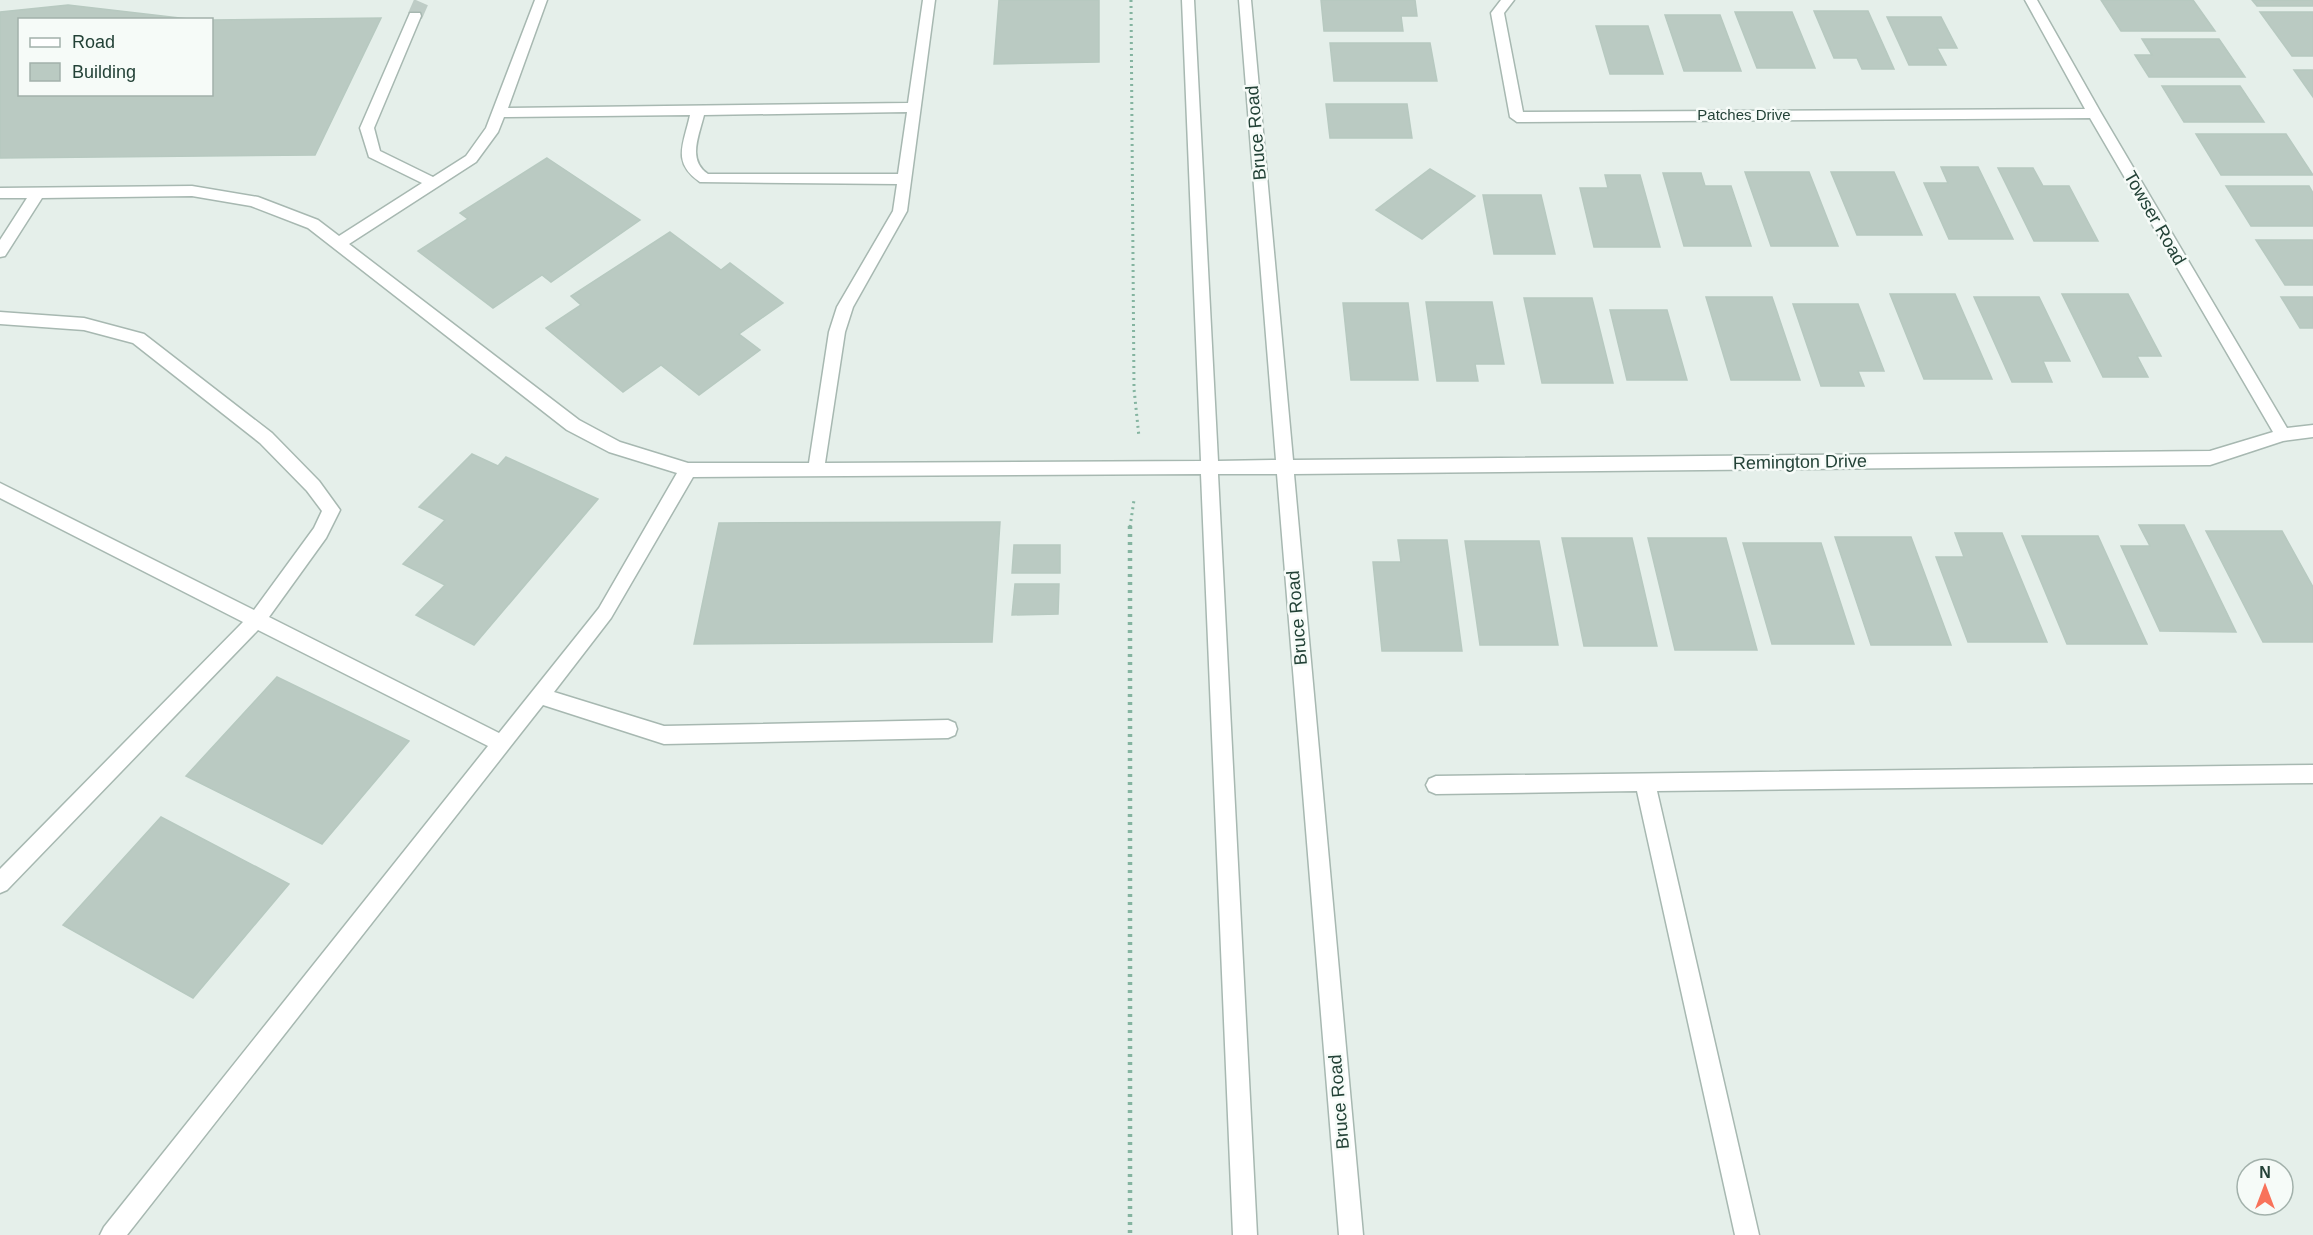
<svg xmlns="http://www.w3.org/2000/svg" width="2313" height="1235" viewBox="0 0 2313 1235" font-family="Helvetica,sans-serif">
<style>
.building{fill:#bacac2;stroke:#b7c9c0;stroke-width:1.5}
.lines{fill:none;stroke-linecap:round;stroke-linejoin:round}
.minor-tunnel{stroke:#beccc6;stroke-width:15;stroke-dasharray:15 8;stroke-linecap:butt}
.minor-casing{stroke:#a7b8b1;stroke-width:3}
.path-far1{stroke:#84b4a0;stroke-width:3;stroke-dasharray:2 4;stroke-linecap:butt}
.path{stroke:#84b4a0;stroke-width:4.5;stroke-dasharray:3 5;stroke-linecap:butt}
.minor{fill:#fff;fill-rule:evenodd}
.labels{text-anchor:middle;stroke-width:5;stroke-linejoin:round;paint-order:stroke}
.far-street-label{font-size:15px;fill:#234237;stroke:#f6fbf8}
.street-label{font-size:18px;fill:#234237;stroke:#f6fbf8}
</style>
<rect width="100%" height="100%" fill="#e5efea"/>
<!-- building -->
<g class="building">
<polygon points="999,0 1099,0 1099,62 994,64"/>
<polygon points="1321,0 1415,0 1417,16 1401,16 1403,31 1324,31"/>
<polygon points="2101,0 2193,0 2215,31 2121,31"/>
<polygon points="2252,0 2313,0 2313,6 2257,6"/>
<polygon points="68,5 197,20 20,20 20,94 212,94 212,20 381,18 315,155 0,158 0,12"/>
<polygon points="1814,11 1868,11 1894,69 1862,69 1857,58 1834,58"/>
<polygon points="1735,12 1792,12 1815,68 1757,68"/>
<polygon points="2260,12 2313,12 2313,56 2292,56"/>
<polygon points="1665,15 1720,15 1741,71 1684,71"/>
<polygon points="1887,17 1941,17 1957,48 1937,48 1946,65 1909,65"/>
<polygon points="1596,26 1648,26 1663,74 1610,74"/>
<polygon points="2142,39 2219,39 2245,77 2149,77 2135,55 2152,55"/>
<polygon points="1330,43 1430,43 1437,81 1334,81"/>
<polygon points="2294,70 2313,70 2313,97"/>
<polygon points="2162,86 2240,86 2264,122 2184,122"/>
<polygon points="1326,104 1407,104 1412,138 1330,138"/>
<polygon points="2196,134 2286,134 2313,175 2221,175"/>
<polygon points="547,158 640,220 551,282 542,275 493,308 418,251 468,219 460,213"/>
<polygon points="1941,167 1978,167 2013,239 1949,239 1924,183 1948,183"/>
<polygon points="1998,168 2033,168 2043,186 2069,186 2098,241 2034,241"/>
<polygon points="1430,169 1475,196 1422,239 1376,210"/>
<polygon points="1745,172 1809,172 1838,246 1771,246"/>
<polygon points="1831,172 1894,172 1922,235 1857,235"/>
<polygon points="1663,173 1701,173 1705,186 1731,186 1751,246 1684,246"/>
<polygon points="1605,175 1640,175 1660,247 1594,247 1580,188 1608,188"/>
<polygon points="2226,186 2309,186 2313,193 2313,226 2251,226"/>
<polygon points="1483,195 1541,195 1555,254 1494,254"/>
<polygon points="670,232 721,270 730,263 783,303 739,334 760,350 699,395 661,365 623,392 546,328 581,305 571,296"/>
<polygon points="2256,240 2313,240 2313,285 2285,285"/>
<polygon points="1890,294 1955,294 1992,379 1924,379"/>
<polygon points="2062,294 2128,294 2161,356 2137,356 2148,377 2103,377"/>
<polygon points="1706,297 1772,297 1800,380 1731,380"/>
<polygon points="1974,297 2039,297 2070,361 2043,361 2052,382 2012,382"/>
<polygon points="2281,297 2313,297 2313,328 2300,328"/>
<polygon points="1524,298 1592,298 1613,383 1542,383"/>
<polygon points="1426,302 1492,302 1504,364 1475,364 1478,381 1437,381"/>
<polygon points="1343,303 1408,303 1418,380 1351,380"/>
<polygon points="1793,304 1858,304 1884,371 1858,371 1864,386 1821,386"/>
<polygon points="1610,310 1667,310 1687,380 1627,380"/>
<polygon points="472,454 498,466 506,457 598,499 474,645 416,615 445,585 403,564 445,520 419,507"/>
<polygon points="1000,522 992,642 694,644 719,523"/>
<polygon points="2139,525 2184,525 2236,632 2160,631 2121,546 2150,546"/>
<polygon points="2206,531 2282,531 2313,587 2313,642 2263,642"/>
<polygon points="1955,533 2002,533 2047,642 1968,642 1936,557 1964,557"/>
<polygon points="2022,536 2098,536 2147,644 2067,644"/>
<polygon points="1835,537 1911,537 1951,645 1871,645"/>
<polygon points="1562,538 1632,538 1657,646 1584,646"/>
<polygon points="1648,538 1726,538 1757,650 1675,650"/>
<polygon points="1398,540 1447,540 1462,651 1382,651 1373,562 1401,562"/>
<polygon points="1465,541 1539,541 1558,645 1480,645"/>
<polygon points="1743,543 1821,543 1854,644 1772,644"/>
<polygon points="1014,545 1060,545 1060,573 1012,573"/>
<polygon points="1015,584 1059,584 1058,614 1012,615"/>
<polygon points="277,677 409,741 322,844 186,776"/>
<polygon points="161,817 289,884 193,998 63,925"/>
</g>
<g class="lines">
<!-- minor-tunnel -->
<polyline class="minor-tunnel" points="415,16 422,0"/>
<defs>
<g id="minor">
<path d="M535,0h12l-39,108 400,-5 15,-103h12l-28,211 -54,96 -8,25 -20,131 376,-2 -19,-461h12l24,461 58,-1 -37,-460h12l42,460 917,-9 63,-19 -183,-314 -573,4 -7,-5 -19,-104 10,-13h13l-10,13 19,99 562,-3 -60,-109h12l64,113 186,315 26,-3v12l-30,4 -73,24 -916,9 69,761h-24l-62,-761h-59l39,761h-24l-32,-761 -508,3 -82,141 -57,74 110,34 284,-6 7,3 2,6 -2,6 -7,3 -284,6 -121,-39 -416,530h-27l4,-8 384,-481 -230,-116 -251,260 -7,3v-24l243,-247 -243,-124v-15l254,127 60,-82 8,-17 -15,-20 -47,-48 -127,-100 -49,-13 -84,-6v-12l84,6 60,16 128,99 47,48 21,29 -14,28 -57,79 230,116 100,-125 78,-135 -68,-21 -42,-22 -259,-202 -57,-22 -59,-10 -150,2 -37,58 -5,1v-17l27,-42h-27v-10l192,-2 66,11 60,23 21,16 83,-53 -53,-26 -9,-29 50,-115h10l1,3 -47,112 6,23 53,26 33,-21 20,-28zM907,112l-9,62h-190c-21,-14 -9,-38 -4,-59zM690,115c-6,29 -19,47 10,67l197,2 -4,27 -56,96 -8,25 -20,131h-121l-68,-21 -41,-22 -230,-176 127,-82 22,-30 6,-15z"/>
<polygon points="2313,765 2313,783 1657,791 1759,1235 1735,1235 1637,791 1436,794 1429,791 1426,785 1429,779 1436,776"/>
</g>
</defs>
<!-- minor casing -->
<use href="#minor" class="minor-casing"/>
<!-- path-far1 -->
<g class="path-far1">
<polyline points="1131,0 1134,389 1139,437"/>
<polyline points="1130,527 1134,500"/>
</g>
<!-- path -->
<polyline class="path" points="1130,526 1130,1235"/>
<!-- minor -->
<use href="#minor" class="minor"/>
</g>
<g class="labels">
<!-- far-street labels -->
<g class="far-street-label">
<text x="1744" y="120">Patches Drive</text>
</g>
<!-- street labels -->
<g class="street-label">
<text transform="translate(1256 133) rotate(-95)" y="6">Bruce Road</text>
<text transform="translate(2155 218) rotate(60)" y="6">Towser Road</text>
<text transform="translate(1800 462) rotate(-1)" y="6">Remington Drive</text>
<text transform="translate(1297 618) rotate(-95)" y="6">Bruce Road</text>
<text transform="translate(1339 1102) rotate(-95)" y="6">Bruce Road</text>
</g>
</g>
<!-- legend -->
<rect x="18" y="18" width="195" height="78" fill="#f6fbf8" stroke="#a2b1ab" stroke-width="1.5"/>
<rect x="30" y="38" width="30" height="9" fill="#ffffff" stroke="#a2b1ab" stroke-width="1.5"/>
<text x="72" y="48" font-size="18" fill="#234237">Road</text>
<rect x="30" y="63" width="30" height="18" fill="#bacac2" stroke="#a2b1ab" stroke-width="1.5"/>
<text x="72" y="78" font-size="18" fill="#234237">Building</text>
<!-- north arrow -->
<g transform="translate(2265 1187)"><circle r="28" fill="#f6fbf8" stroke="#a2b1ab" stroke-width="1.5"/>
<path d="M0-4.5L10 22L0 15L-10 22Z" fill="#f8725a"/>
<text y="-9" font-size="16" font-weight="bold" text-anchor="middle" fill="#234237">N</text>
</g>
</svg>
